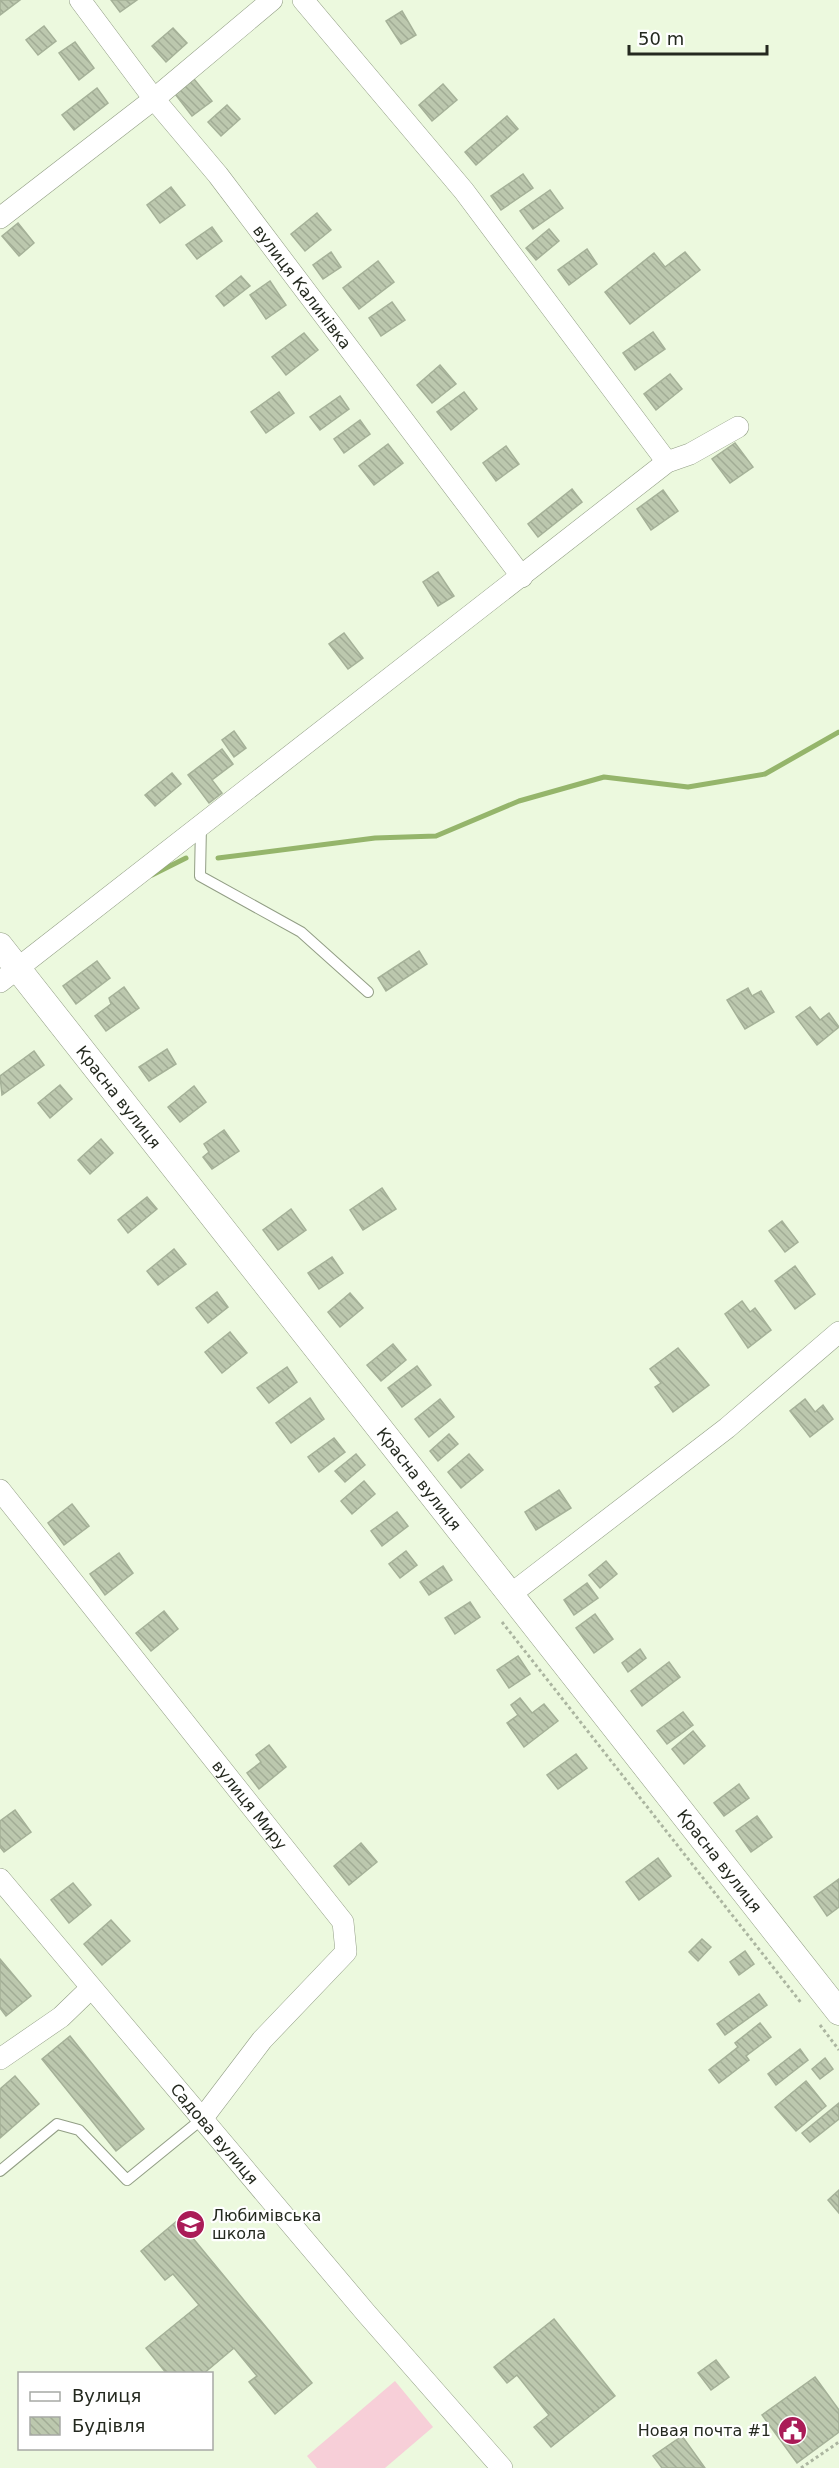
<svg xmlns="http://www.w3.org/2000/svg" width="839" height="2468" viewBox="0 0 839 2468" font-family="'DejaVu Sans',sans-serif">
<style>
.pitch{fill:#f7cfd8}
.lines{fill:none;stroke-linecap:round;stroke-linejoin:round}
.stream{stroke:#95b56b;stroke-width:5}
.building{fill:url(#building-back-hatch);stroke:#a5b198;stroke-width:1.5}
.service-casing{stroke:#929e85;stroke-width:12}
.minor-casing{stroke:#929e85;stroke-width:22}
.tertiary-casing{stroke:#929e85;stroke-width:27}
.path{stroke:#abb5a0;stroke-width:3;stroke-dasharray:3 3;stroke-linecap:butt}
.service{stroke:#fff;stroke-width:10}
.minor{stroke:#fff;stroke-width:21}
.tertiary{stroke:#fff;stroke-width:26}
.labels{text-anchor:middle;stroke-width:4.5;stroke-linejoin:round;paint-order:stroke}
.street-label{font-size:16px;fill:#24291f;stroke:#fff}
.poi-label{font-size:16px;fill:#24291f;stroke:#fff;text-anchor:start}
</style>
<defs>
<pattern id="building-back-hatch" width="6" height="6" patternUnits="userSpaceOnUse" patternTransform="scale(1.5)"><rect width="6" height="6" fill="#bcc8ae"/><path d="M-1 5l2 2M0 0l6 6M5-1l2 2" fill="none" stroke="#a1ac95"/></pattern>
</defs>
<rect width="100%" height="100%" fill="#ecf9de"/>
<!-- pitch -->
<polygon class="pitch" points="395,2381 433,2427 385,2468 317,2468 307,2456"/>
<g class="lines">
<!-- stream -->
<g class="stream">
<polyline points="218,858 375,838 436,836 519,801 604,777 688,787 765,774 839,732"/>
<polyline points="152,875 186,858"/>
</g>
</g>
<!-- building -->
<g class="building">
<polygon points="0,0 20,0 0,15"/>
<polygon points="111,0 137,0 120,12"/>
<polygon points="402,11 416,35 401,44 386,21"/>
<polygon points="44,26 56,41 38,55 26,40"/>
<polygon points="173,28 187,43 166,62 152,46"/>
<polygon points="75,42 94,68 79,80 59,53"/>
<polygon points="194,79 212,101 192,116 175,94"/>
<polygon points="443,84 457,100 432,121 419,105"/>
<polygon points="97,88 108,103 74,130 62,115"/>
<polygon points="227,105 240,119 221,136 208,122"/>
<polygon points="507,116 518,129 476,165 465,152"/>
<polygon points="523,174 533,188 501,210 491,196"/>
<polygon points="171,187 185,205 160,223 147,205"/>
<polygon points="550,190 563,208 533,229 520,211"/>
<polygon points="317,213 331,230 305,251 291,234"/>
<polygon points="18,223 34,243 19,256 2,236"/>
<polygon points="212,227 222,241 197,259 186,245"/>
<polygon points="549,229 559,241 536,260 526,248"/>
<polygon points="587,249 597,264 569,285 558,270"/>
<polygon points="331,252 341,267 323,279 313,265"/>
<polygon points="685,252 700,270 630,324 605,292 654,253 665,267"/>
<polygon points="378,261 394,282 359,309 343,288"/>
<polygon points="241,276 250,286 224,306 216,296"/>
<polygon points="270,281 286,305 266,319 250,295"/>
<polygon points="392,302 405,320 381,336 369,318"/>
<polygon points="653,332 665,349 635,370 623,353"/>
<polygon points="304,333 318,350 286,375 272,357"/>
<polygon points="440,365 456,384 432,403 417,385"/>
<polygon points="670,374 682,389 656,410 644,394"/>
<polygon points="279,392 294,413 266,433 251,412"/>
<polygon points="464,392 477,409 451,430 437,412"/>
<polygon points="340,396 349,409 320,430 310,417"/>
<polygon points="360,420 370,434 344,453 334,439"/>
<polygon points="735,443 753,467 730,483 712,459"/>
<polygon points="388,444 403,463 374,485 359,466"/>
<polygon points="506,446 519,464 496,481 483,463"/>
<polygon points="572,489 582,502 538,537 528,524"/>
<polygon points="663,490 678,511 651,530 637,509"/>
<polygon points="438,572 454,596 438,606 423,582"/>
<polygon points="344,633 363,658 348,669 329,644"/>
<polygon points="234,731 246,748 234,757 222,740"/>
<polygon points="222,749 233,764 212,780 222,793 209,803 188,775"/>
<polygon points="172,773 181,784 155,806 145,795"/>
<polygon points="419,951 427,964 386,991 378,978"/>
<polygon points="97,961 110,978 76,1004 63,986"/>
<polygon points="124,987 139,1008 106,1031 95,1016 111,1004 109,998"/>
<polygon points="748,988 752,996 761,991 774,1012 745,1029 727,1000"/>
<polygon points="810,1007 820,1020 829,1013 839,1027 817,1045 796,1017"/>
<polygon points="167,1049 176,1064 149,1081 139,1067"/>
<polygon points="34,1051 44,1065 2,1095 0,1076"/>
<polygon points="60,1085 72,1099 50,1118 38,1103"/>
<polygon points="194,1086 206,1102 180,1122 168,1107"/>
<polygon points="224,1130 239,1151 212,1169 203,1157 209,1152 204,1144"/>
<polygon points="101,1139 113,1153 90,1174 78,1160"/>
<polygon points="382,1188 396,1209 363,1230 350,1210"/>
<polygon points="147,1197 157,1209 128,1233 118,1220"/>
<polygon points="291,1209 306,1230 278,1250 263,1230"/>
<polygon points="782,1221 798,1242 785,1252 769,1231"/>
<polygon points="174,1249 186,1264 158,1285 147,1271"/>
<polygon points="332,1257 343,1273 319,1289 308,1273"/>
<polygon points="795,1266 815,1294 795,1309 775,1281"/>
<polygon points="217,1292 228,1307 208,1323 196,1308"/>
<polygon points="350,1293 363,1308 340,1327 328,1312"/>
<polygon points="742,1301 750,1312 755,1308 771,1330 748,1348 725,1314"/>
<polygon points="230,1332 247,1353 222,1373 205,1352"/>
<polygon points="393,1344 406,1360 381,1381 367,1365"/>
<polygon points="678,1348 709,1385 673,1412 655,1387 661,1383 650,1369"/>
<polygon points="417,1366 431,1385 402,1407 388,1388"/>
<polygon points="287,1367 297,1382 269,1403 257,1388"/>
<polygon points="310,1398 324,1419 291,1443 276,1423"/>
<polygon points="440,1399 454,1417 429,1437 415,1419"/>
<polygon points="805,1399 815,1412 823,1405 833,1419 810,1437 790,1411"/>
<polygon points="449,1434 458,1444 438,1461 430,1451"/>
<polygon points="334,1438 345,1452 319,1472 308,1457"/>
<polygon points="356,1454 365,1465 345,1482 335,1471"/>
<polygon points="469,1454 483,1470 461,1488 448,1472"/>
<polygon points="364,1481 375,1494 352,1514 341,1501"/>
<polygon points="559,1490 571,1508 536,1530 525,1512"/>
<polygon points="72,1504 89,1526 64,1545 48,1523"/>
<polygon points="397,1512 408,1526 382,1546 371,1531"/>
<polygon points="406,1551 417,1565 400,1578 389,1564"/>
<polygon points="119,1553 133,1573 105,1595 90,1574"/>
<polygon points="606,1561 617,1574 600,1588 589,1575"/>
<polygon points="443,1566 452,1580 429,1595 420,1582"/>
<polygon points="587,1583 598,1598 574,1615 564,1600"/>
<polygon points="470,1602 480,1617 455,1634 445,1618"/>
<polygon points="164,1611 178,1629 151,1651 136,1633"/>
<polygon points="595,1614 613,1639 594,1653 576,1628"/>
<polygon points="640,1649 646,1658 628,1672 622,1663"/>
<polygon points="518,1656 530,1674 509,1688 497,1670"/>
<polygon points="669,1662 680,1677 642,1706 631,1691"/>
<polygon points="520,1698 532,1713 544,1704 558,1721 524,1747 507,1723 518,1715 511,1705"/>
<polygon points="683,1712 693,1725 667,1744 657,1731"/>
<polygon points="693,1731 705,1746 684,1764 672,1749"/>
<polygon points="269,1745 286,1767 259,1789 247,1773 261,1762 256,1755"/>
<polygon points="576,1754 587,1768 558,1789 547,1775"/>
<polygon points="739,1784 749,1798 724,1816 714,1803"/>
<polygon points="15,1810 31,1832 4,1852 0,1847 0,1821"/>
<polygon points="757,1816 772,1837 751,1852 736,1831"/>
<polygon points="361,1843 377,1862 349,1885 334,1866"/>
<polygon points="658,1858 671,1876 639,1900 626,1882"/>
<polygon points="839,1879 839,1907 827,1916 814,1897"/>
<polygon points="73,1883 91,1905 69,1923 51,1900"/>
<polygon points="111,1920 130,1941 102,1965 84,1944"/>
<polygon points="702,1939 711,1947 698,1961 689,1952"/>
<polygon points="745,1951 754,1964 739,1975 730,1962"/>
<polygon points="0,1959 31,1996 6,2016 0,2008"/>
<polygon points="759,1994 767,2005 725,2035 717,2024"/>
<polygon points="760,2023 771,2037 746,2056 749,2060 719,2083 709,2070 738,2047 735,2043"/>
<polygon points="70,2036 144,2129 116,2151 42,2059"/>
<polygon points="800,2049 808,2060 776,2085 768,2074"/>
<polygon points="825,2058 833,2069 820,2079 812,2069"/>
<polygon points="15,2076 39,2104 0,2138 0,2089"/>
<polygon points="806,2081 826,2106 796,2131 775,2107"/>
<polygon points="839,2103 839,2119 810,2142 802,2133"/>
<polygon points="839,2190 839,2213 828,2200"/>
<polygon points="178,2220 312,2383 275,2414 249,2382 257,2376 234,2348 203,2374 167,2374 146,2348 199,2305 173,2274 165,2280 141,2251"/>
<polygon points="554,2319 615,2396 551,2447 534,2427 549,2415 517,2375 507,2383 494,2367"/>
<polygon points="716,2360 729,2377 711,2390 698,2373"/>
<polygon points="815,2377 839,2410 839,2432 797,2463 762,2415"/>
<polygon points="682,2436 705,2468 662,2468 653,2456"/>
</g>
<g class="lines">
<defs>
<g id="service">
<polyline points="201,825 200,876 301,932 368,992"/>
<polyline points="0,2171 57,2124 79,2130 127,2180 202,2119"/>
</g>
<g id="minor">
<path id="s1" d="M80,0l74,99 64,76 304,402"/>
<polyline points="303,0 464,191 667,462"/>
<polyline points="0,218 154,99 272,0"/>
<polyline points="0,982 667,462 690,454 738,427"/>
<path id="s2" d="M0,1490l343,432 3,30 -84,88 -60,79"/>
<polyline points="511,1594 727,1428 839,1332"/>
<path id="s3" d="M0,1879l366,434 136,155"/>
<polyline points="0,2059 61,2017 91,1988"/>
</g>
<g id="tertiary">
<path id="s4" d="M0,946l839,1066"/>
</g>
</defs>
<!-- service casing -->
<use href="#service" class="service-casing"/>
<!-- minor casing -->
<use href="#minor" class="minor-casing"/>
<!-- tertiary casing -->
<use href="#tertiary" class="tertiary-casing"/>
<!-- path -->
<g class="path">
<polyline points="502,1622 802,2004"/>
<polyline points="820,2025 839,2050"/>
<polyline points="801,2468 839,2442"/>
</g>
<!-- service -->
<use href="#service" class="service"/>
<!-- minor -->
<use href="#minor" class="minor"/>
<!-- tertiary -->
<use href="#tertiary" class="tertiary"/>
</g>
<!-- icons -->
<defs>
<symbol id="school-disc" viewBox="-11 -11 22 22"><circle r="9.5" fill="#aa1b57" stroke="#fff"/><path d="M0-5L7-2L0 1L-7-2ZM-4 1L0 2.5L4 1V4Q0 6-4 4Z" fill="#fff"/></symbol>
<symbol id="civic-disc" viewBox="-11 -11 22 22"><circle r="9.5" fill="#aa1b57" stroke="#fff"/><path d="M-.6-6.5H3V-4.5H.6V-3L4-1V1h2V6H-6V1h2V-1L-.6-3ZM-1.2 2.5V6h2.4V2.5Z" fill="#fff"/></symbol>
</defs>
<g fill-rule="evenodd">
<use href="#school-disc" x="174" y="2208" width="33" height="33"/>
<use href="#civic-disc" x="776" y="2414" width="33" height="33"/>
</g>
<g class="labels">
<!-- street labels -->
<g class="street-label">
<text dy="6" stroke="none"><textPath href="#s1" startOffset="363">вулиця Калинівка</textPath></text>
<text dy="6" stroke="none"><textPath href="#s4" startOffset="192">Красна вулиця</textPath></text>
<text dy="6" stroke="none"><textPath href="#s4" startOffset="678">Красна вулиця</textPath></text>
<text dy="6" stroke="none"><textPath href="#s2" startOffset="402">вулиця Миру</textPath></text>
<text dy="6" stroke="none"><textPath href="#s4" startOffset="1164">Красна вулиця</textPath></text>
<text dy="6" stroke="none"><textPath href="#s3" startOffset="333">Садова вулиця</textPath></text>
</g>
<!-- poi labels -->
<g class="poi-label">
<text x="212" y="2221">Любимівська<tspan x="212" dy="18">школа</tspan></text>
<text x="771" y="2436" text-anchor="end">Новая почта #1</text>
</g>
</g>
<!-- legend -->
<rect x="18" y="2372" width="195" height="78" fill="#ffffff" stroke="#a7a9a5" stroke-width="1.5"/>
<rect x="30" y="2392" width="30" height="9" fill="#ffffff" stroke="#a7a9a5" stroke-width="1.5"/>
<text x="72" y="2402" font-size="18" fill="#24291f">Вулиця</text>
<rect x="30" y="2417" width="30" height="18" fill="url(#building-back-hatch)" stroke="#a7a9a5" stroke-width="1.5"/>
<text x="72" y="2432" font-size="18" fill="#24291f">Будівля</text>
<!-- scale -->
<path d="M629 45v9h138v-9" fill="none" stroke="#24291f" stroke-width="3"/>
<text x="638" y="45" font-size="18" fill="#24291f" stroke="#ffffff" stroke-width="4.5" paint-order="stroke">50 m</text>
</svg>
